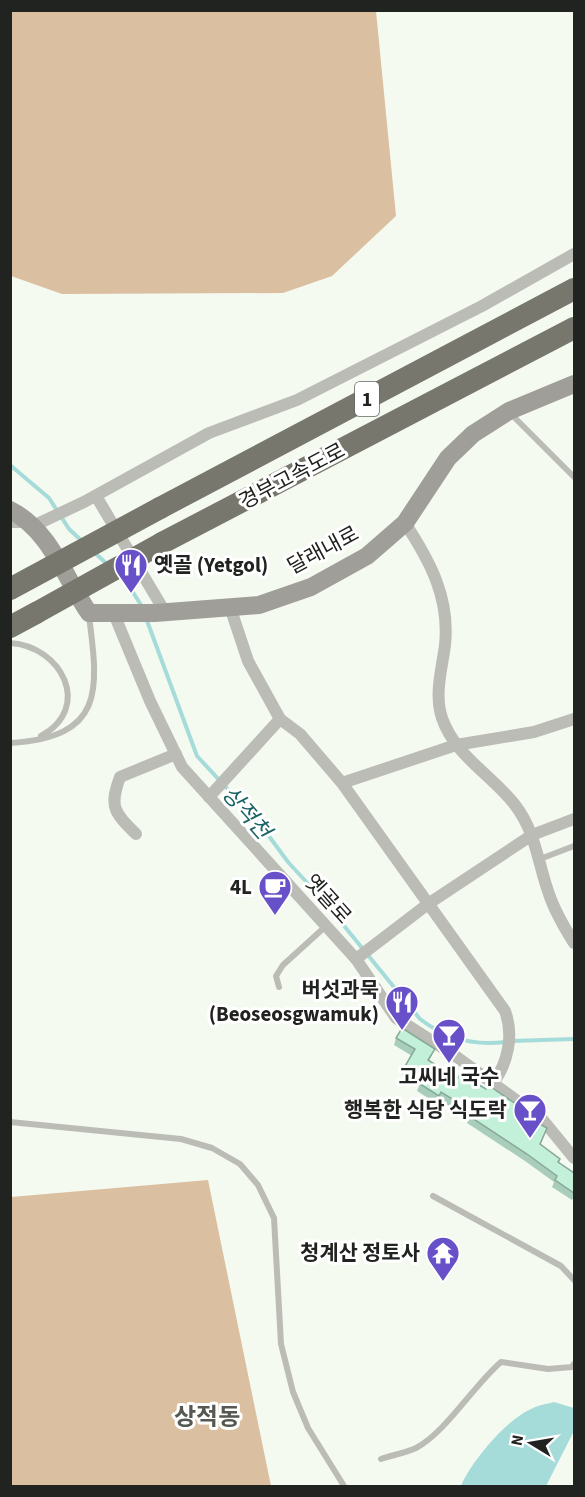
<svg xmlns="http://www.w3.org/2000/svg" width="585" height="1497" viewBox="0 0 585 1497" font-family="'Source Sans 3','Noto Sans KR',sans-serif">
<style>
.green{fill:#dbbfa1}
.water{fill:#a5dbd9}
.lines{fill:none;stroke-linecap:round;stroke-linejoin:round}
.stream{stroke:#a5dbd9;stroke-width:4}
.lane{stroke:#bcbcb7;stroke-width:6}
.street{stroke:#bcbcb7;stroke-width:12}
.secondary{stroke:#9f9e98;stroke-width:18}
.highway{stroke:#78776e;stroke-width:22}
.highway-bridge{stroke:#78776e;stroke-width:22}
.wall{fill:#a8cebb}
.building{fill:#c3f0d9;stroke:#88a898;stroke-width:1.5}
.labels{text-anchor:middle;stroke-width:6;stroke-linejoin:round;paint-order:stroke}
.shield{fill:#fff;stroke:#646563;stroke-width:1.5}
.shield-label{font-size:20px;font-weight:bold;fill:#212320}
.street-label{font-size:21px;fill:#212320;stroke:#fff}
.poi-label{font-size:21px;font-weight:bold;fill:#212320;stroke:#fff;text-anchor:end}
.water-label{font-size:22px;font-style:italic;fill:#1a6362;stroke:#fff}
.quarter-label{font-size:24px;font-weight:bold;fill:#555951;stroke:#fff}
</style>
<rect width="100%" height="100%" fill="#f5faf1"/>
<!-- green -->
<g class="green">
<polygon points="10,11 376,11 396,216 332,276 283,293 62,294 11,276"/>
<polygon points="208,1180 271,1486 11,1486 11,1197"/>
</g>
<!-- water -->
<path class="water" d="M554,1402l20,6v23l-28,55h-85c10,-24 45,-66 70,-77 7,-4 16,-5 23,-7z"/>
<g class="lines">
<!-- stream -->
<g class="stream">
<polyline points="10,465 49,498 69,529 83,542"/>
<polyline points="95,553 107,564"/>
<polyline points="119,576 127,583 143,608"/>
<path d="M146,618l51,138 63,68 28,38 35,38 97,119c26,20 53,27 85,23"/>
<polyline points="512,1041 574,1039"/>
</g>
<!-- lane -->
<g class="lane">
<polyline points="511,414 574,477"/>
<polyline points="10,525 23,525"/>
<path d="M10,643c52,3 83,65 31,93"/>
<path d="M10,743c94,-6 89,-51 79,-127"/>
<polyline points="540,859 574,846"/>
<polyline points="279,987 276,976 283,965 326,926"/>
<polyline points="10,1122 181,1139 212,1148 240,1164 258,1185 274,1218 281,1344 293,1392 308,1428 344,1486"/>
<polyline points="433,1196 561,1266 574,1280"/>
<path d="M381,1459c11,-4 25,-6 35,-11 30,-16 58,-63 85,-86l47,7 24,-2 2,-3"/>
</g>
<!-- street -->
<g class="street">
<polyline points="96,496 165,612"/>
<path d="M405,523c25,38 45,75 40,122 -3,24 -11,49 -3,73 13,38 50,57 73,87 21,27 23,59 34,89 6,18 15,33 25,49"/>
<polyline points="33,526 84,502 209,433 297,400 482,306 574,254"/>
<path d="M230,607l18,54 32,58 20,15 42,49 163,228c9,24 3,52 -12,72"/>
<polyline points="114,614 150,701 182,767 356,959 396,1018 454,1055 542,1119 574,1158"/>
<polyline points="342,783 456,745 534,732 574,719"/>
<polyline points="209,797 280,719"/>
<path d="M136,834c-22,-22 -27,-27 -16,-57l56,-23"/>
<polyline points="356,959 428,904 532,835 574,819"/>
</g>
<!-- secondary -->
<path class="secondary" d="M10,510c40,20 55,68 79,103h66l104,-8 52,-18 56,-31 38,-33 43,-65 25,-24 36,-23 65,-27"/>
<!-- highway -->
<g class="highway">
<polyline points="160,508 574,289"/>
<polyline points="162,543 574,328"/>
<polyline points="10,627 36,613"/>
</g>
<!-- highway-bridge -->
<g class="highway-bridge">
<polyline points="10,589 160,508"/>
<polyline points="36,613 162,543"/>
</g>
</g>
<!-- wall -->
<polygon class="wall" points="396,1038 432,1055 429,1061 457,1079 486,1089 529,1113 527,1116 547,1128 541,1144 560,1159 559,1163 574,1173 574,1196 572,1200 552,1187 554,1182 525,1161 467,1123 469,1118 438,1099 436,1103 417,1091 419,1086 402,1075 404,1068 412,1056 394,1045"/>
<!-- building -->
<polygon class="building" points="402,1028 435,1049 428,1060 457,1079 460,1074 486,1089 488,1085 529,1113 526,1116 547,1128 540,1144 560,1159 558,1162 574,1173 574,1193 555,1180 557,1176 527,1154 469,1116 472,1111 441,1092 439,1096 420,1084 423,1080 404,1068 415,1049 396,1038"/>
<!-- icons -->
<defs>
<symbol id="restaurant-pin" viewBox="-11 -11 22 30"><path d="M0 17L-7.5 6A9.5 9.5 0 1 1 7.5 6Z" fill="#6850c9" stroke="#fff"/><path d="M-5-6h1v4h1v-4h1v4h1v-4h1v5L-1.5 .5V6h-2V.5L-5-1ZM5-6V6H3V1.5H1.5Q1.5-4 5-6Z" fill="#fff"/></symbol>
<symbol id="cafe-pin" viewBox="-11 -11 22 30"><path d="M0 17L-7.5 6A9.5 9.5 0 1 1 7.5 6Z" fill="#6850c9" stroke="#fff"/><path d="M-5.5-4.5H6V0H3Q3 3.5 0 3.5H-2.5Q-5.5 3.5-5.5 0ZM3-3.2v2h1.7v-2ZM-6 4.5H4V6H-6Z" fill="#fff"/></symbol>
<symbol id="bar-pin" viewBox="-11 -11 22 30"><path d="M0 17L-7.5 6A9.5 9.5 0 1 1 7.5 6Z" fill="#6850c9" stroke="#fff"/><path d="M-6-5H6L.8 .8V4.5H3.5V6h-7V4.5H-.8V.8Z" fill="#fff"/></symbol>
<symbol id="temple-pin" viewBox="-11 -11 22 30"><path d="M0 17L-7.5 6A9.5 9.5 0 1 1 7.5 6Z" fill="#6850c9" stroke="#fff"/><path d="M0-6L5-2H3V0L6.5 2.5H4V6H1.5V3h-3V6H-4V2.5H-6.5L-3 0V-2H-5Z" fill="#fff"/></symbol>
</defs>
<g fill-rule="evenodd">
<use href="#restaurant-pin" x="112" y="546" width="38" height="52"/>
<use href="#cafe-pin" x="256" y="868" width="38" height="52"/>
<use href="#restaurant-pin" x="383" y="983" width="38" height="52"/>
<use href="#bar-pin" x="430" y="1016" width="38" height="52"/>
<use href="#bar-pin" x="511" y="1091" width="38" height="52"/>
<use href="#temple-pin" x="424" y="1234" width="38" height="52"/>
</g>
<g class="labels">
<!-- shield labels -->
<rect class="shield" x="355" y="382" width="24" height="34" rx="4.5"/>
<g class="shield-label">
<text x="367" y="406">1</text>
</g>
<!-- street labels -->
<g class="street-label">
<text transform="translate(292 476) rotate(-28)" y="7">경부고속도로</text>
<text transform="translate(323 550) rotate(-28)" y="7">달래내로</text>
<text transform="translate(328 899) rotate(48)" y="7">옛골로</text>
</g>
<!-- poi labels -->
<g class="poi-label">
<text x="154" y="572" text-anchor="start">옛골 (Yetgol)</text>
<text x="252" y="894">4L</text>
<text x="379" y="997">버섯과묵<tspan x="379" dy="24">(Beoseosgwamuk)</tspan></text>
<text x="449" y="1084" text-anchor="middle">고씨네 국수</text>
<text x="507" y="1117">행복한 식당 식도락</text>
<text x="420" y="1260">청계산 정토사</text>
</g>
<!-- water labels -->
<g class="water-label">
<text transform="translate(247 812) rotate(49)" y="8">상적천</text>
</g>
<!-- quarter labels -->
<g class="quarter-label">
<text x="207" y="1425">상적동</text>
</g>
</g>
<!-- border -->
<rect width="585" height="1497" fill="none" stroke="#212320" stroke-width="24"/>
<!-- north arrow -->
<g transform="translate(531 1443) rotate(281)" stroke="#ffffff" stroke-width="4.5" paint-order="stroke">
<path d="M0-4.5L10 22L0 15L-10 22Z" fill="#212320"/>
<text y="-9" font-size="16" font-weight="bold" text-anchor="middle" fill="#212320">N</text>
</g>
</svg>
